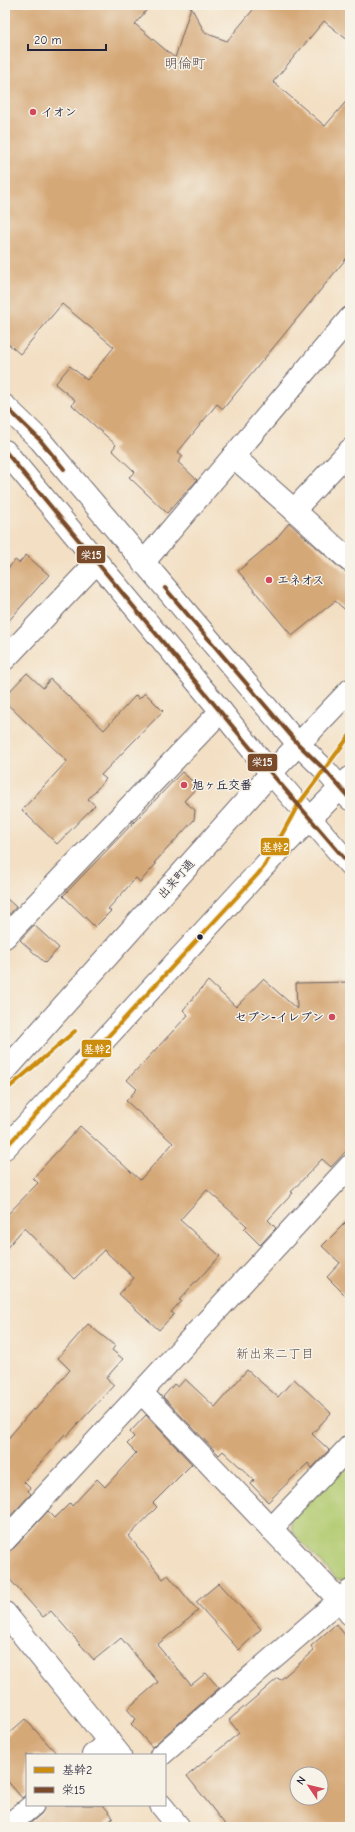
<svg xmlns="http://www.w3.org/2000/svg" width="355" height="1832" viewBox="0 0 355 1832" font-family="'Comic Neue','Klee One',sans-serif">
<style>
.green{fill:#b2cb71;stroke:#6a7656}
.building{fill:#d5a877;fill-rule:evenodd}
.lines{fill:none;stroke-linecap:round;stroke-linejoin:round}
.street-casing{stroke:#6b646b;stroke-width:24}
.secondary-casing{stroke:#6b646b;stroke-width:24}
.street{stroke:#fff;stroke-width:22}
.secondary{stroke:#fff;stroke-width:22}
.bus-1-casing{stroke:#f7f3e8;stroke-width:7}
.bus-2-casing{stroke:#f7f3e8;stroke-width:7}
.bus-1{stroke:#cc8c0c;stroke-width:4}
.bus-2{stroke:#7a4b2a;stroke-width:4}
.poi-dot{fill:#d1495b;stroke:#f7f3e8;stroke-width:1.5}
.bus-dot{fill:#22223b;stroke:#f7f3e8;stroke-width:1.5}
.labels{text-anchor:middle;stroke-width:3;stroke-linejoin:round;paint-order:stroke}
.poi-label{font-size:12px;font-weight:bold;fill:#22223b;stroke:#f7f3e8;text-anchor:start}
.street-label{font-size:12px;fill:#22223b;stroke:#f7f3e8}
.neighbourhood-label{font-size:13px;fill:#615150;stroke:#f7f3e8}
.quarter-label{font-size:14px;fill:#615150;stroke:#f7f3e8}
.line-badge{stroke:#f7f3e8;stroke-width:1.5}
.badge-label{font-size:11px;text-anchor:middle;font-weight:bold;fill:#fff}
</style>
<rect width="100%" height="100%" fill="#f7f3e8"/>
<filter id="ink" filterUnits="userSpaceOnUse"><feTurbulence type="fractalNoise" baseFrequency=".025" numOctaves="2"/><feDisplacementMap in="SourceGraphic" scale="8" xChannelSelector="R" yChannelSelector="G"/><feConvolveMatrix kernelMatrix="1 2 1 2 8 2 1 2 1" color-interpolation-filters="sRGB"/></filter>
<filter id="wash" filterUnits="userSpaceOnUse"><feTurbulence type="fractalNoise" baseFrequency=".012" numOctaves="4" result="noise"/><feDisplacementMap in="SourceGraphic" scale="16" xChannelSelector="R" yChannelSelector="G"/><feGaussianBlur stdDeviation="0.9" result="paint"/><feColorMatrix in="noise" values="0 0 0 0 0 0 0 0 0 0 0 0 0 0 0 0 0 1.4 0 .05"/><feComposite in="paint" operator="in"/></filter>
<g filter="url(#wash)">
<rect width="100%" height="100%" fill="#f3dfc3"/>
<!-- green -->
<polygon class="green" points="350,1457 350,1581 337,1579 292,1532 291,1519"/>
<g id="blocks">
<!-- building -->
<g class="building">
<polygon points="5,5 151,5 135,24 175,58 191,7 205,33 227,41 257,5 350,5 350,42 324,21 273,82 325,126 350,97 350,254 223,409 217,404 178,452 183,456 178,462 197,480 167,513 129,477 135,472 112,450 116,445 72,405 75,400 55,384 70,366 87,380 114,347 62,304 20,354 5,341"/>
<polygon points="289,523 342,570 350,573 350,614 335,601 292,636 238,571 275,540"/>
<polygon points="26,555 49,575 5,625 5,572 15,560 19,563"/>
<polygon points="27,673 43,688 50,679 104,730 136,695 139,699 145,693 163,711 101,775 106,779 88,799 95,805 57,844 22,810 67,761 5,702 5,696"/>
<polygon points="182,772 198,786 184,801 195,810 194,820 154,863 156,864 140,882 136,878 108,909 111,911 95,927 63,896"/>
<polygon points="5,897 16,907 5,919"/>
<polygon points="34,925 59,948 45,963 20,940"/>
<polygon points="263,979 297,1009 296,983 350,982 350,1147 331,1167 322,1159 291,1192 293,1193 268,1220 276,1228 260,1245 244,1229 247,1226 207,1190 180,1220 220,1256 179,1300 181,1301 171,1312 174,1314 159,1330 119,1294 134,1278 104,1250 74,1279 24,1228 5,1250 5,1217 38,1183 33,1178 80,1126 140,1180 173,1143 126,1101 137,1089 127,1080 188,1015 183,1010 208,981 236,1007"/>
<polygon points="350,1218 350,1300 327,1277 340,1263 322,1246"/>
<polygon points="88,1324 115,1346 112,1350 123,1359 106,1378 114,1385 67,1436 65,1434 24,1482 30,1488 28,1491 31,1494 5,1522 5,1442 33,1409 35,1410 70,1370 58,1358"/>
<polygon points="247,1370 278,1397 294,1379 331,1413 312,1434 329,1450 312,1468 308,1463 268,1502 251,1484 254,1480 223,1451 219,1455 163,1397 174,1384 178,1387 185,1379 215,1407"/>
<polygon points="146,1415 192,1464 153,1503 157,1507 129,1536 163,1579 168,1575 198,1611 157,1645 191,1685 206,1673 219,1688 152,1747 131,1724 136,1719 127,1709 158,1682 121,1638 94,1660 51,1611 43,1617 5,1574 5,1552 14,1548 48,1511 55,1518 70,1503 72,1506 97,1479 105,1487 136,1453 127,1444 134,1437 130,1432"/>
<polygon points="219,1583 261,1629 239,1650 196,1602"/>
<path d="M336,1624l14,17v186h-123l-40,-51 52,-43 -10,-13 49,-42 2,2 34,-29 -3,-5zM297,1774h24v24h-24z"/>
<polygon points="25,1719 58,1755 27,1755 27,1794 22,1798 5,1778 5,1737"/>
<polygon points="45,1805 103,1805 113,1817 101,1827 26,1827 41,1814"/>
</g>
</g>
</g>
<g filter="url(#ink)">
<use href="#blocks" fill-opacity="0" stroke="#6b646b" stroke-width="1"/>
<g class="lines">
<defs>
<g id="street">
<polyline points="233,456 294,510 350,450"/>
<polyline points="294,510 350,561"/>
<polyline points="143,563 350,318"/>
<polyline points="5,659 97,562"/>
<polyline points="5,937 221,711"/>
<polyline points="141,1392 340,1601 350,1614"/>
<polyline points="271,1529 350,1446"/>
<polyline points="5,1540 350,1166"/>
<polyline points="93,1755 109,1741"/>
<polyline points="161,1755 350,1591"/>
<polyline points="6,1827 33,1805"/>
</g>
<g id="secondary">
<polyline points="5,406 40,440 298,744 325,770 350,799"/>
<polyline points="5,451 221,711 271,773 350,865"/>
<polyline points="5,1071 271,773 350,690"/>
<polyline points="5,1148 265,865 350,778"/>
<polyline points="5,1613 120,1755"/>
<polyline points="161,1805 179,1827"/>
</g>
</defs>
<!-- street casing -->
<use href="#street" class="street-casing"/>
<!-- secondary casing -->
<use href="#secondary" class="secondary-casing"/>
<!-- street -->
<use href="#street" class="street"/>
<!-- secondary -->
<use href="#secondary" class="secondary"/>
<defs>
<g id="bus-1">
<polyline points="5,1091 75,1031"/>
<polyline points="5,1148 258,874 265,865 298,805 350,735"/>
</g>
<g id="bus-2">
<polyline points="5,406 40,440 64,469"/>
<polyline points="5,451 271,773 350,865"/>
<polyline points="165,588 298,744 325,770 350,799"/>
</g>
</defs>
<!-- bus-1 casing -->
<use href="#bus-1" class="bus-1-casing"/>
<!-- bus-2 casing -->
<use href="#bus-2" class="bus-2-casing"/>
<!-- bus-1 -->
<use href="#bus-1" class="bus-1"/>
<!-- bus-2 -->
<use href="#bus-2" class="bus-2"/>
</g>
</g>
<!-- markers -->
<g class="poi-dot">
<circle cx="33" cy="112" r="4"/>
<circle cx="269" cy="580" r="4"/>
<circle cx="184" cy="785" r="4"/>
<circle cx="332" cy="1017" r="4"/>
</g>
<circle class="bus-dot" cx="200" cy="937" r="3.5"/>
<g class="labels">
<!-- poi labels -->
<g class="poi-label">
<text x="41" y="116">イオン</text>
<text x="277" y="584">エネオス</text>
<text x="192" y="789">旭ヶ丘交番</text>
<text x="324" y="1021" text-anchor="end">セブン-イレブン</text>
</g>
<!-- street labels -->
<g class="street-label">
<text transform="translate(176 879) rotate(-48)" y="4">出来町通</text>
</g>
<!-- neighbourhood labels -->
<g class="neighbourhood-label">
<text x="275" y="1358">新出来二丁目</text>
</g>
<!-- quarter labels -->
<g class="quarter-label">
<text x="185" y="68">明倫町</text>
</g>
</g>
<g class="line-badge">
<rect x="76" y="545" width="30" height="19" rx="4" fill="#7a4b2a"/>
<rect x="247" y="753" width="31" height="19" rx="4" fill="#7a4b2a"/>
<rect x="260" y="837" width="30" height="19" rx="4" fill="#cc8c0c"/>
<rect x="81" y="1039" width="31" height="19" rx="4" fill="#cc8c0c"/>
</g>
<g class="badge-label">
<text x="91" y="559">栄15</text>
<text x="262" y="766">栄15</text>
<text x="275" y="851">基幹2</text>
<text x="97" y="1053">基幹2</text>
</g>
<!-- margin -->
<rect width="355" height="1832" fill="none" stroke="#f7f3e8" stroke-width="20"/>
<!-- legend -->
<rect x="26" y="1754" width="140" height="52" fill="#f7f3e8" stroke="#a29fa3"/>
<rect x="34" y="1767" width="20" height="6" fill="#cc8c0c" stroke="#a29fa3"/>
<text x="62" y="1774" font-size="12" fill="#22223b">基幹2</text>
<rect x="34" y="1787" width="20" height="6" fill="#7a4b2a" stroke="#a29fa3"/>
<text x="62" y="1794" font-size="12" fill="#22223b">栄15</text>
<!-- north arrow -->
<g transform="translate(309 1786) rotate(305)"><circle r="19" fill="#f7f3e8" stroke="#a29fa3"/>
<path d="M0-3L7 15L0 10L-7 15Z" fill="#d1495b"/>
<text y="-6" font-size="11" font-weight="bold" text-anchor="middle" fill="#22223b">N</text>
</g>
<!-- scale -->
<path d="M28 44v6h78v-6" fill="none" stroke="#22223b" stroke-width="2"/>
<text x="34" y="44" font-size="12" fill="#22223b" stroke="#f7f3e8" stroke-width="3" paint-order="stroke">20 m</text>
</svg>
